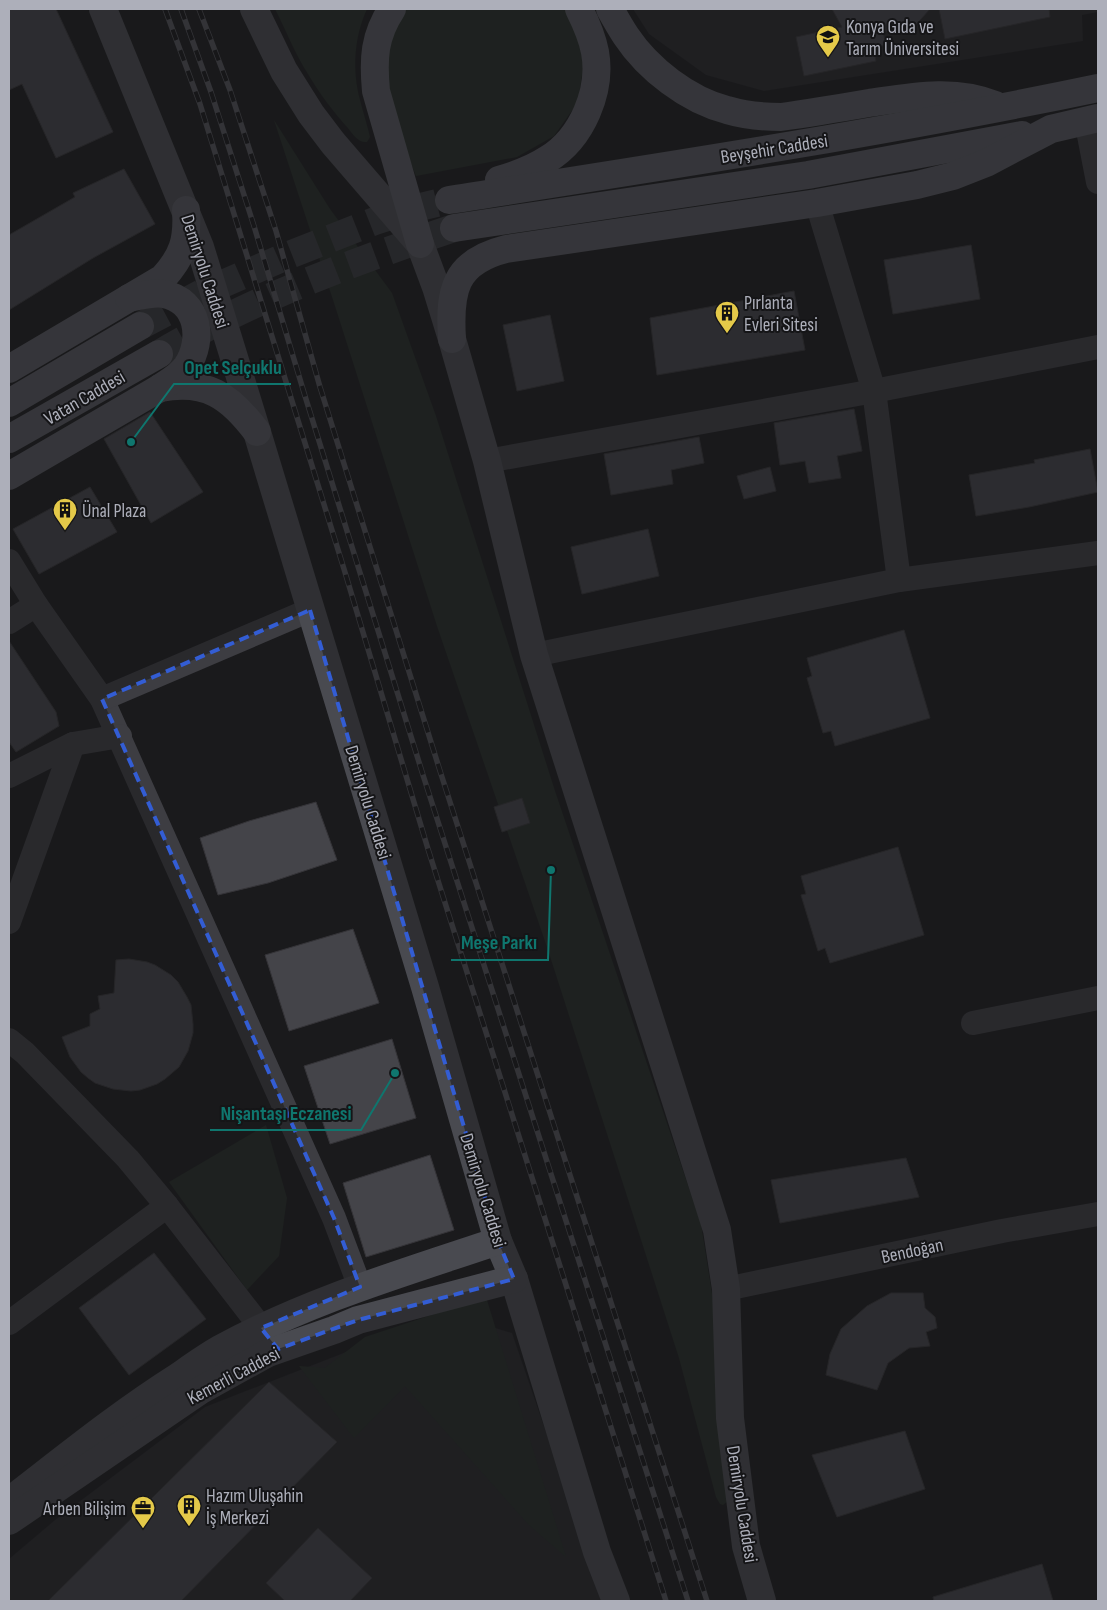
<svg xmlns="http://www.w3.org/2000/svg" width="1107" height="1610" viewBox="0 0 1107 1610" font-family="'Sofia Sans Condensed',sans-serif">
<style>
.built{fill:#262629}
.green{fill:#242c26}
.building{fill:#444449;stroke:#353438}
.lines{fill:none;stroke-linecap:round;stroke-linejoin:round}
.primary-tunnel{stroke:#37383c;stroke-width:28;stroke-dasharray:28 14;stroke-linecap:butt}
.street{stroke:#3d3d42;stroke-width:24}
.secondary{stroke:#494a50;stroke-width:28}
.primary{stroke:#57585f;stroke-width:28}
.rail-casing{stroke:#525359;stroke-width:5.5}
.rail{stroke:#151517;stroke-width:4;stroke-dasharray:11;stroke-linecap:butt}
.marked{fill:none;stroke:#335dd4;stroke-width:4;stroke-dasharray:10 6;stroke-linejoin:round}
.labels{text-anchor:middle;stroke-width:4;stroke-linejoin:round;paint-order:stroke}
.poi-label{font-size:19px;fill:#adafba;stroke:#151517;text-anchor:start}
.street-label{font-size:19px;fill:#adafba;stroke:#151517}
.leader{fill:none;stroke:#0f766e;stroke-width:2}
.callout-dot{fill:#0f766e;stroke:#151517;stroke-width:2}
.callout-label{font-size:20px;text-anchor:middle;font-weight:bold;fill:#0f766e;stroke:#151517;stroke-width:4;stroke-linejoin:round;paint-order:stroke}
</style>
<rect width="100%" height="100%" fill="#1a1a1c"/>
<!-- built -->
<g class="built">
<polygon points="633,9 1098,9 1098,12 1082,15 1083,41 764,91 706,75 649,34"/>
<polygon points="446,1313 512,1333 604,1601 9,1601 9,1559 55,1520 205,1407"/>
</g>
<!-- green -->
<g class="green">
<path d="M275,9h92c-13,28 -15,61 -7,91 3,12 7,24 10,37l-3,5c-9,1 -14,-8 -20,-15 -14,-16 -28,-34 -39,-53 -13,-20 -22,-44 -33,-65z"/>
<polygon points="401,9 567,9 571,13 584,61 578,102 554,136 517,157 416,176 398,131 384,72 394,18"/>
<polygon points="274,120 330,209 392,293 436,416 555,791 701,1224 715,1313 729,1500 723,1505 720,1504 716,1497 679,1358 548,950 437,626 335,306"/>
<polygon points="266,1125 287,1198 279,1256 247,1290 169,1182"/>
<polygon points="486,1297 566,1557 529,1525 405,1386 354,1438 299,1366 325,1368 365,1337"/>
</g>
<!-- building -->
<g class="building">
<polygon points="9,9 56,9 113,132 56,158 22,84 9,90"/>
<polygon points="832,9 930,9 913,28 883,32 886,45 873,48 876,61 804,76 796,37 842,27"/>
<polygon points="939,9 1049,9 1050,17 945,39"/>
<polygon points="124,169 155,224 93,258 9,310 9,235 75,197 73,193"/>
<polygon points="971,245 980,299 893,314 884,260"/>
<polygon points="794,291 805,350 657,375 650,318"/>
<polygon points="550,315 564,381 517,391 503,325"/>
<polygon points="854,409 862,451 837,456 841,478 809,483 805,461 780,465 774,423"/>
<polygon points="150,412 203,492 151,523 104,439"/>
<polygon points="699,437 704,463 671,470 673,484 611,495 604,454"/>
<polygon points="1090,449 1098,492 1029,507 976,516 969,475 1035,463 1034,460"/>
<polygon points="770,467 776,491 744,499 737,476"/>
<polygon points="90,487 117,532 39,574 13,529"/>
<polygon points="648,529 659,576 582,594 571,547"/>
<polygon points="904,630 930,718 835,746 831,731 823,733 807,678 812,676 807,658"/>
<polygon points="9,641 56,712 59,726 16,752 9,742"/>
<polygon points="522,798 530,823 502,832 494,807"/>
<polygon points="316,802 337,860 268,883 218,895 200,838 249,821"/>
<polygon points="898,847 924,935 830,963 825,948 818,951 801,895 806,894 801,876"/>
<polygon points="353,929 379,1003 289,1031 265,955"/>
<polygon points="129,959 147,962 155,965 171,975 178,982 187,997 191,1005 193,1024 193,1033 188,1051 179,1067 165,1079 157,1084 140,1090 131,1091 113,1089 95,1083 88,1078 81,1072 70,1057 62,1037 90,1026 90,1014 100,1009 98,996 114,993 116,960"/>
<polygon points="392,1039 416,1118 330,1144 304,1066"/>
<polygon points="430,1155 454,1230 366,1257 343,1183"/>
<polygon points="906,1158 919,1197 780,1223 771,1180"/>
<polygon points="154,1253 206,1319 129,1375 79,1308"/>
<polygon points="891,1293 923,1293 925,1308 935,1317 937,1328 926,1332 930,1346 909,1348 888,1363 877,1390 826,1375 830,1354 841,1329 867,1306"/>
<polygon points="269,1382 337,1442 181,1601 48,1601"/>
<polygon points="905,1431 925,1489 837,1517 812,1455"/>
<polygon points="318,1528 372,1578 350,1601 285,1601 266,1583"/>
<polygon points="1042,1564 1053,1601 934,1601 933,1597"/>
</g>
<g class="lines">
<!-- primary-tunnel -->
<g class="primary-tunnel">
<polyline points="140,326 202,293 289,255 375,221 412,209 449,200"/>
<path d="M159,354c93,-55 194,-92 295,-126"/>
</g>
<!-- street -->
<g class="street">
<polyline points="1086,120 1098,182"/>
<polyline points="817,203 874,391 899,580"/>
<polyline points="487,461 874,391 1098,347"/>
<polyline points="9,561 36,605 102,699 334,1218 360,1287"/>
<polyline points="9,622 36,605"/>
<polyline points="534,655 899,580 1098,553"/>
<polyline points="102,699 310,610"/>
<polyline points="9,776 73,744 120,736"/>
<polyline points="9,922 73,744"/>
<polyline points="973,1023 1098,998"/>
<polyline points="9,1040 25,1053 128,1159 167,1206 273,1343"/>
<polyline points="726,1289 1002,1231 1098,1214"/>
<polyline points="9,1323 167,1206"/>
</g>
<!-- secondary -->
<g class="secondary">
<polyline points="103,9 200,247 257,432 425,987 498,1241 514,1279 597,1552 616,1601"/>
<polyline points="254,9 284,71 311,114 333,143 420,244 436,287 452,339 487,461 534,655 717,1230 726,1289 730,1418 746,1546 762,1601"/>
<path d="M17,1495c53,-41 105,-83 162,-119 13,-9 27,-19 41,-27 87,-48 183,-76 278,-108"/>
<polyline points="9,1521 201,1390 268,1353 334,1330 358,1320 514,1279"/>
</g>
<!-- primary -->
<g class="primary">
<path d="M392,9c-18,27 -19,50 -16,82l44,153"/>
<path d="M610,9c5,9 10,18 16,27 22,33 62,64 101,74 17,5 36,7 54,7 29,-4 59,-9 88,-14 41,-6 86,-15 126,2"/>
<path d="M499,180c17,-5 34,-11 49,-21 34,-21 54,-68 47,-107 -3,-16 -9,-29 -16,-43"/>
<path d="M449,200c217,-34 434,-67 649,-112"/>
<polyline points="454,228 808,175 1022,135"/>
<path d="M452,339c-3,-48 2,-77 54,-90l311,-46 100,-18 36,-9 33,-13 65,-34 47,-11"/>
<path d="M9,369l154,-91c20,-22 25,-38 23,-68"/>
<path d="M160,388c46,-9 70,8 97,44"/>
<polyline points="9,403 140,326"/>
<polyline points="9,439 159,354"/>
<path d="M9,476l151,-88c9,-6 20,-12 27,-22 17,-26 12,-65 -23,-72 -12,-2 -24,2 -35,4"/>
</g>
<defs>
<g id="rail">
<polyline points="165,9 200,104 344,569 428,849 666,1601"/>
<polyline points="181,9 211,92 254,226 305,396 423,775 688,1601"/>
<polyline points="199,9 230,90 276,231 320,387 441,774 707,1601"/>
</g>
</defs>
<!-- rail casing -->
<use href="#rail" class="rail-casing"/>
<!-- rail -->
<use href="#rail" class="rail"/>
</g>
<!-- marked area -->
<path d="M0 0H1107V1610H0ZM310,610l188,631 16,38 -156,41 -80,29 -17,-21 99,-41 -26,-69 -232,-519z" fill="#1a1a1c" fill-opacity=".55" fill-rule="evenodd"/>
<path class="marked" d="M310,610l188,631 16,38 -156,41 -80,29 -17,-21 99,-41 -26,-69 -232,-519z"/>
<!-- icons -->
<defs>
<symbol id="university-pin" viewBox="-11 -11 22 30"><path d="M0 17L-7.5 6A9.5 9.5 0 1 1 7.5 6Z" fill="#e4c949" stroke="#151517"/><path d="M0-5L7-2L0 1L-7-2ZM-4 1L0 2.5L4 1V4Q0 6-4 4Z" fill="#111"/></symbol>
<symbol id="building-pin" viewBox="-11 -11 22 30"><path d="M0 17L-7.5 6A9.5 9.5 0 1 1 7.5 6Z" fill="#e4c949" stroke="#151517"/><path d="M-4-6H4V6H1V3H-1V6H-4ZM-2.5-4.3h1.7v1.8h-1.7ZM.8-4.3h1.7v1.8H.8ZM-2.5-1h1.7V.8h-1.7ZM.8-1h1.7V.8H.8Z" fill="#111"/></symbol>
<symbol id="office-pin" viewBox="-11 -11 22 30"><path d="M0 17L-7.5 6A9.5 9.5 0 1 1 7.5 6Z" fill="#e4c949" stroke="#151517"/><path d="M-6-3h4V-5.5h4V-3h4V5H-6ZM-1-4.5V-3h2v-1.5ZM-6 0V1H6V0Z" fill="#111"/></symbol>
</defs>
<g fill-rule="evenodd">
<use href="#university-pin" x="814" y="23" width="28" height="38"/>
<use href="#building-pin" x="713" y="299" width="28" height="38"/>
<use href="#building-pin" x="51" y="496" width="28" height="38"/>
<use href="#building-pin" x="175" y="1492" width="28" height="38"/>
<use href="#office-pin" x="129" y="1494" width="28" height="38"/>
</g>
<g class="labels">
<!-- poi labels -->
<g class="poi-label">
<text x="846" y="33">Konya Gıda ve<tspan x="846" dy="22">Tarım Üniversitesi</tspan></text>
<text x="744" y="309">Pırlanta<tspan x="744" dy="22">Evleri Sitesi</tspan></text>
<text x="82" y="517">Ünal Plaza</text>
<text x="206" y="1502">Hazım Uluşahin<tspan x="206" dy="22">İş Merkezi</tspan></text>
<text x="126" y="1515" text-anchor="end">Arben Bilişim</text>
</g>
<!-- street labels -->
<g class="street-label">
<text transform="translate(774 148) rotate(-9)" y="7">Beyşehir Caddesi</text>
<text transform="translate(206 271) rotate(72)" y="7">Demiryolu Caddesi</text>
<text transform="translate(84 397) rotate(-30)" y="7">Vatan Caddesi</text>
<text transform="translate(369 802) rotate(73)" y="7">Demiryolu Caddesi</text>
<text transform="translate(484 1190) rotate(73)" y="7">Demiryolu Caddesi</text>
<text transform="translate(912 1250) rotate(-12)" y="7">Bendoğan</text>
<text transform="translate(233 1375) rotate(-28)" y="7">Kemerli Caddesi</text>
<text transform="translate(743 1504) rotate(81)" y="7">Demiryolu Caddesi</text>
</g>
</g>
<!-- callouts -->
<path class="leader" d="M131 442L174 384H291M551 870L548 960H451M395 1073L361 1130H210"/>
<g class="callout-dot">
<circle cx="131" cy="442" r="5"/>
<circle cx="551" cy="870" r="5"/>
<circle cx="395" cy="1073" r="5"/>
</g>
<g class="callout-label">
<text x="233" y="374">Opet Selçuklu</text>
<text x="499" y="949">Meşe Parkı</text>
<text x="286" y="1120">Nişantaşı Eczanesi</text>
</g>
<!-- border -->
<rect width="1107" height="1610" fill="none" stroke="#adafba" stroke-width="20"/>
</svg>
